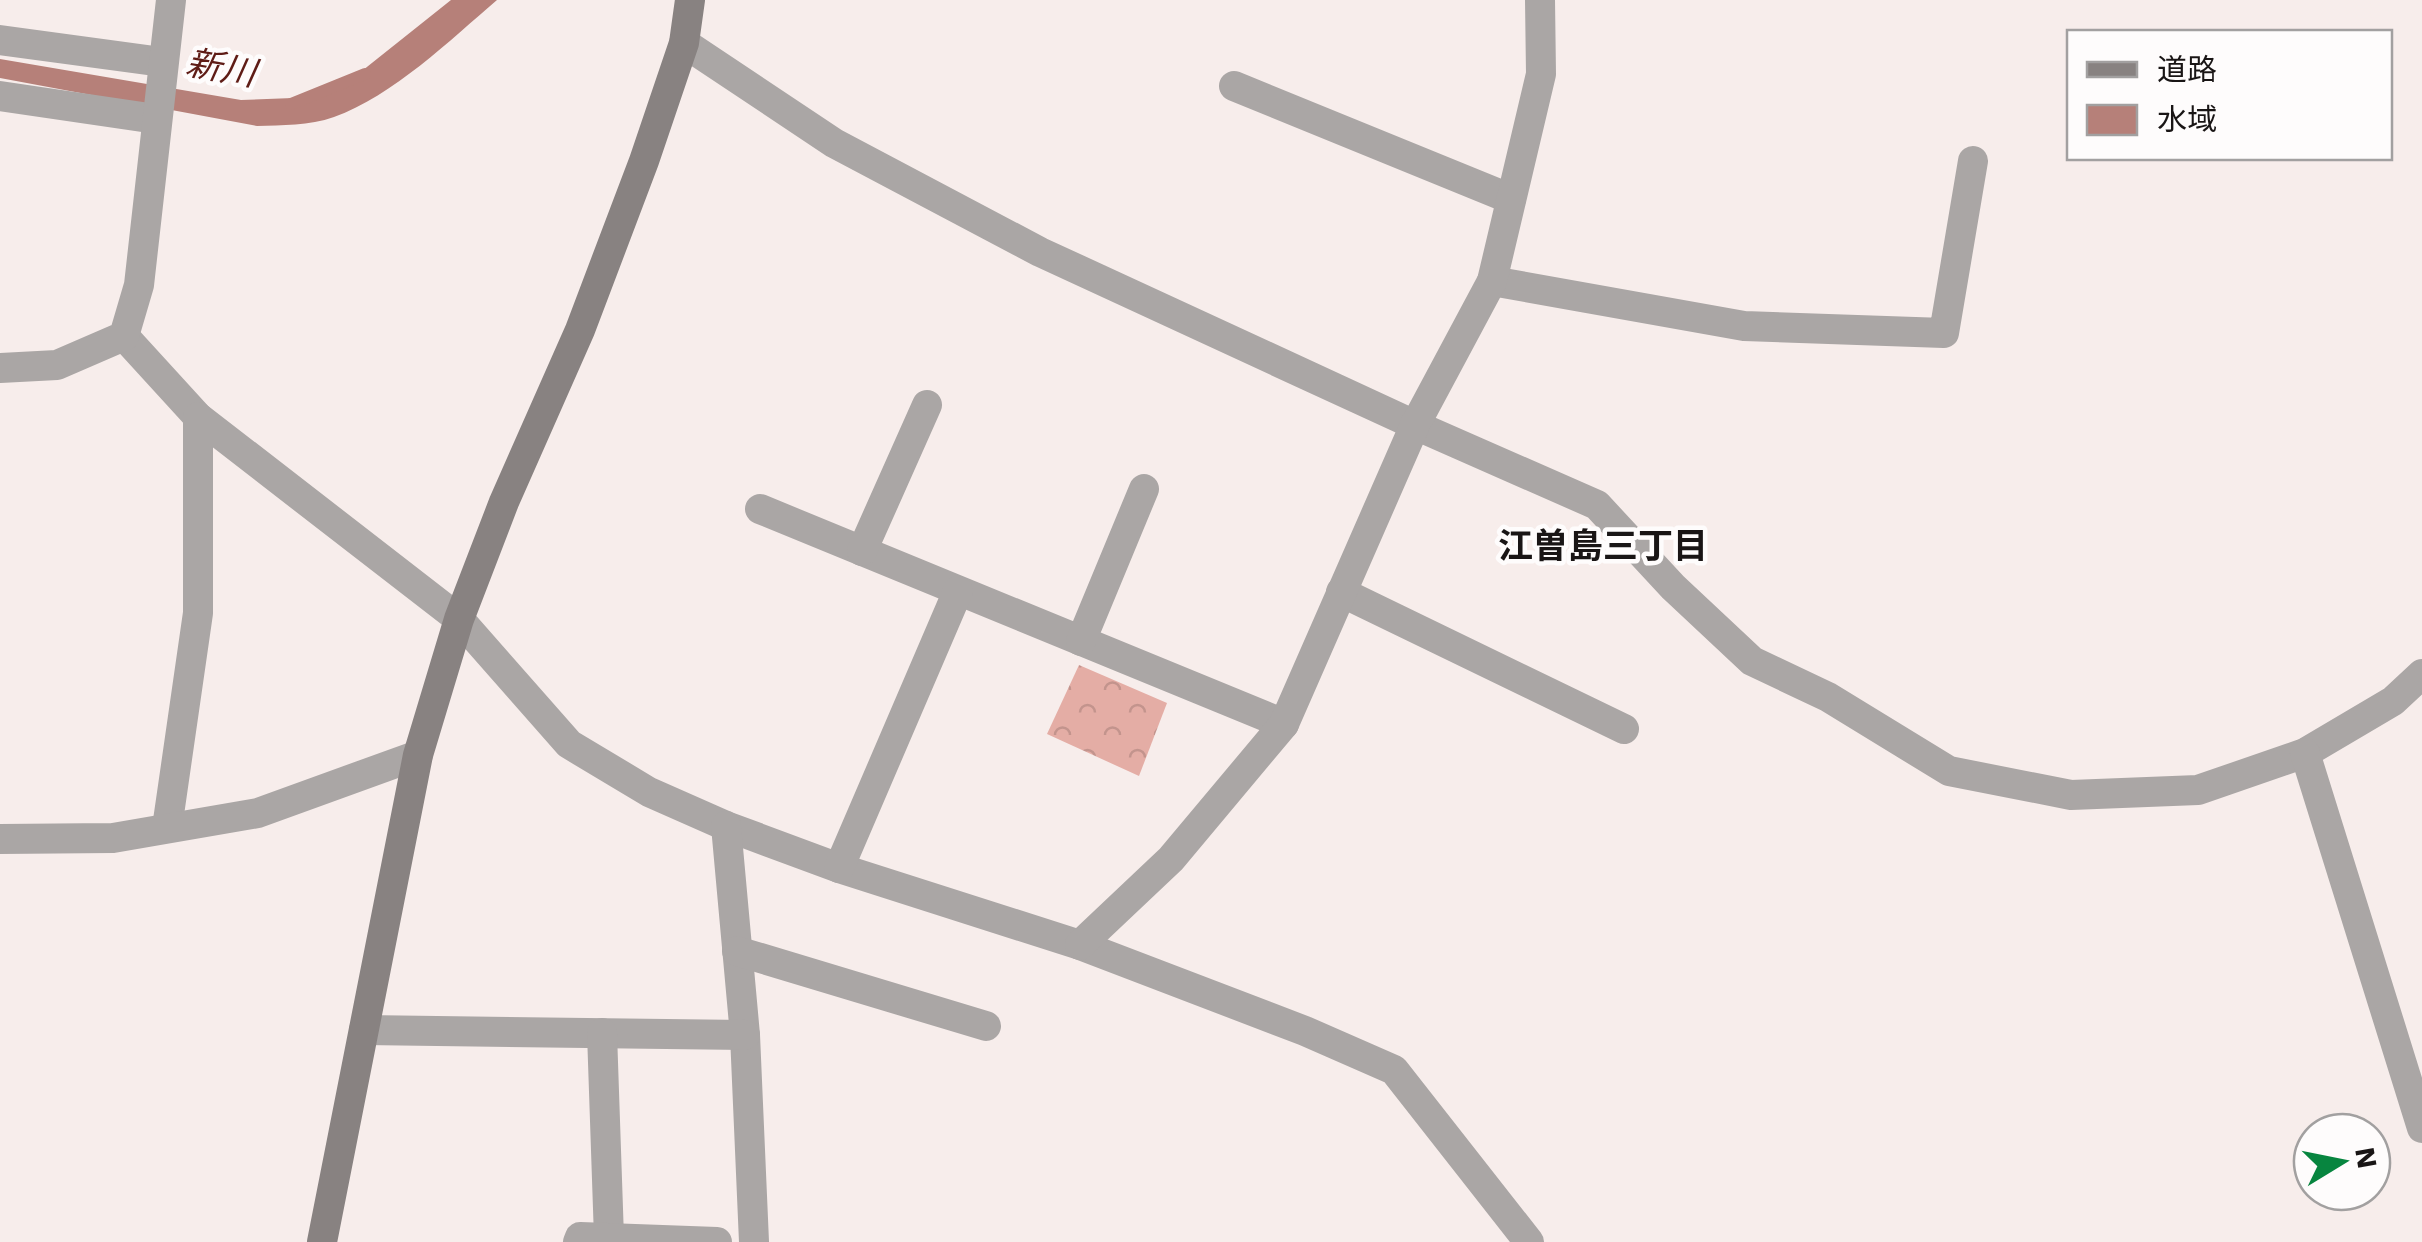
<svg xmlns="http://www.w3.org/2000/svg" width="2422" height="1242" viewBox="0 0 2422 1242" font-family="'Work Sans','Noto Sans JP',sans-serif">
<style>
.park{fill:url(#park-crowns)}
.water{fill:#b68079}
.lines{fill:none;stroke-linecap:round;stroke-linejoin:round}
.stream{stroke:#b68079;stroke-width:12}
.street{stroke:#aaa6a5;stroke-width:30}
.secondary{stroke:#888281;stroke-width:30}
.labels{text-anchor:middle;stroke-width:9;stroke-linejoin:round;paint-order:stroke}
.water-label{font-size:35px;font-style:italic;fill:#5f1c16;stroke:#fefcfc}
.neighbourhood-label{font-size:35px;font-weight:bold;fill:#191515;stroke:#fefcfc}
</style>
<defs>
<pattern id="park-crowns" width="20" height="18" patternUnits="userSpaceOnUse" patternTransform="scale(2.5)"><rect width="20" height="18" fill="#e4ada5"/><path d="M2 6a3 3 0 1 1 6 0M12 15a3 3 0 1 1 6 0" fill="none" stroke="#c3948d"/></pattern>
</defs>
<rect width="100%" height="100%" fill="#f7edeb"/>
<!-- park -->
<polygon class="park" points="1079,665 1167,703 1139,776 1047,734"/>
<!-- water -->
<path class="water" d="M451,0h46c-47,40 -104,96 -163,117 -25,9 -52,8 -77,9l-257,-48v-19l241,41 78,-3 19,-7z"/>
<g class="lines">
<!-- stream -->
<polyline class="stream" points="291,104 365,74"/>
<!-- street -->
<g class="street">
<polyline points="0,40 162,62"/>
<polyline points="684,43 834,143 1040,252 1415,425 1597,505 1673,587 1752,661 1828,697 1949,771 2071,795 2198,790 2305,753 2393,701 2422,674"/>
<polyline points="1234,86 1511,199"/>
<polyline points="0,96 156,119"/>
<polyline points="1492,281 1744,326 1944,333 1973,161"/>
<polyline points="124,336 198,417 459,619 569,744 649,792 726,826 839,868 1080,945 1305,1031 1394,1070 1529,1242"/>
<polyline points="0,368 57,365 124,336 139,285 171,0"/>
<polyline points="760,509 1284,724"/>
<polyline points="862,551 927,405"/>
<polyline points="1341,592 1624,729"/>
<polyline points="1081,641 1144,489"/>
<polyline points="2305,753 2422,1128"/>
<polyline points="726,826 745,1035 754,1242"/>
<polyline points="167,828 198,613 198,417"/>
<polyline points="0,839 113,838 258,813 418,755"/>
<polyline points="839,868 958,591"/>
<polyline points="1080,945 1171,859 1284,724 1415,425 1492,281 1541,74 1540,0"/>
<polyline points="737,951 986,1026"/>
<polyline points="364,1030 745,1035"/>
<polyline points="602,1033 609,1238"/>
<polyline points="578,1242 580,1237 717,1242"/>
</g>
<!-- secondary -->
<polyline class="secondary" points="322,1242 418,755 459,619 504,502 580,330 644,161 684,43 690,0"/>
</g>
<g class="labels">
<!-- water labels -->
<g class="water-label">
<text transform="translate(221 68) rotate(10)" y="12">新川</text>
</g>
<!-- neighbourhood labels -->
<g class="neighbourhood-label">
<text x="1603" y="558">江曽島三丁目</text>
</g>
</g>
<!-- legend -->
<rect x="2067" y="30" width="325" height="130" fill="#fefcfc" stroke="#a2a0a0" stroke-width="2.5"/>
<rect x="2087" y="62" width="50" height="15" fill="#888281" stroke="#a2a0a0" stroke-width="2.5"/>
<text x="2157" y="80" font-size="30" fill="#191515">道路</text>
<rect x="2087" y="105" width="50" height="30" fill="#b68079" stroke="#a2a0a0" stroke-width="2.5"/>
<text x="2157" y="130" font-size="30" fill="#191515">水域</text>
<!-- north arrow -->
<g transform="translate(2342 1162) rotate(80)"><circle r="48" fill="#fefcfc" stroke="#a2a0a0" stroke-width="2.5"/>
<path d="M0-8L18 38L0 25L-18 38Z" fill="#07853f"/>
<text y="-15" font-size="28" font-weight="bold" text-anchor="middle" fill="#191515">N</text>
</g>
</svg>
